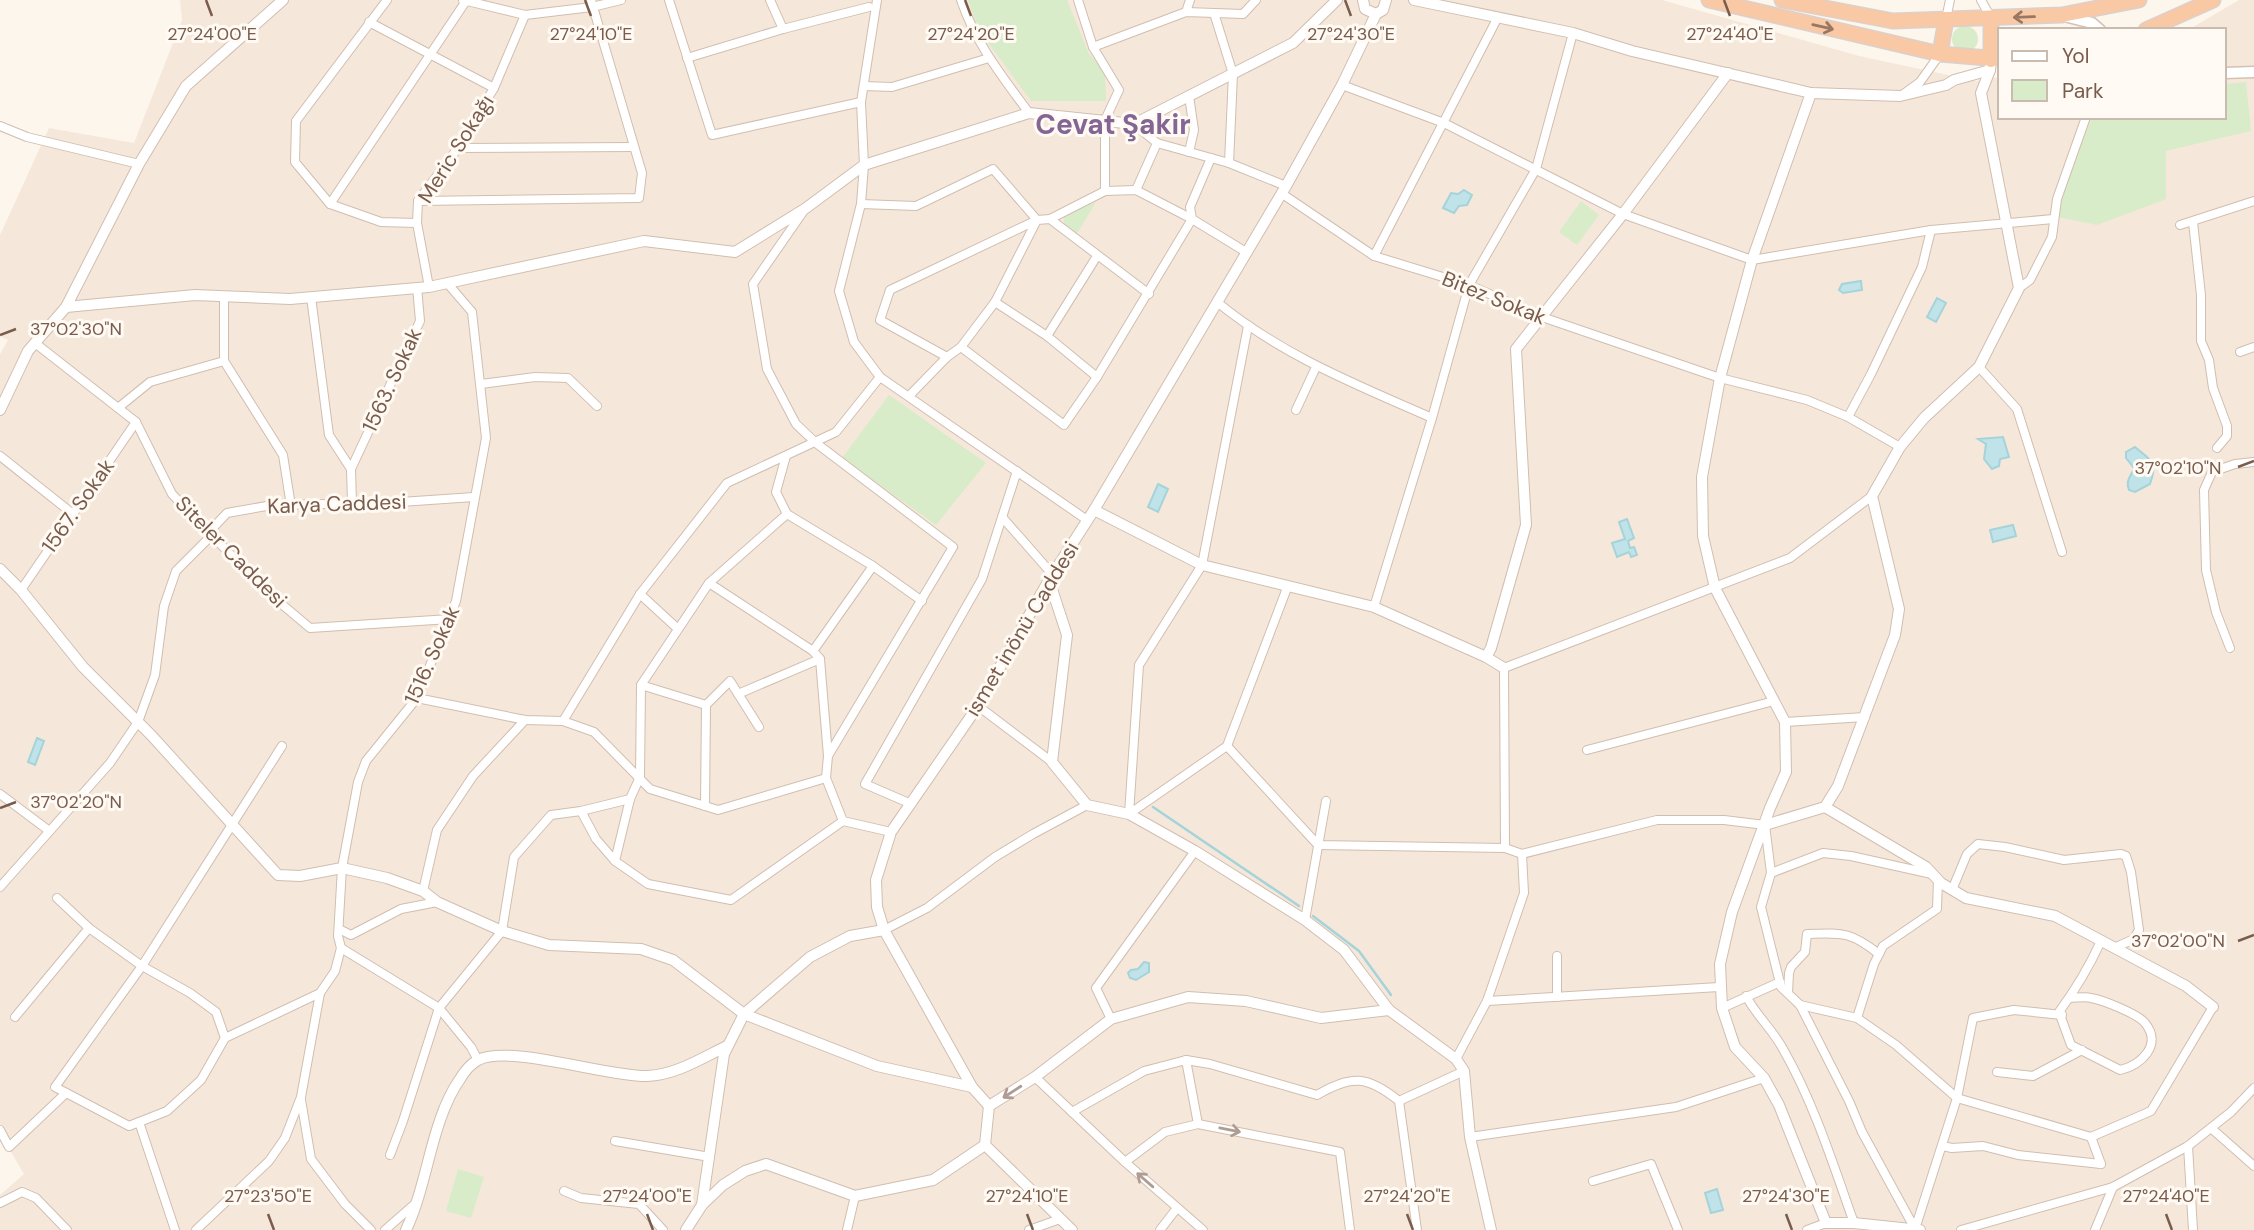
<svg xmlns="http://www.w3.org/2000/svg" width="2254" height="1230" viewBox="0 0 2254 1230" font-family="'DM Sans',sans-serif">
<style>
.residential{fill:#f5e8da}
.green{fill:#d8ecc9}
.water{fill:#bfe3e8;stroke:#a5d3da;stroke-width:2}
.lines{fill:none;stroke-linecap:round;stroke-linejoin:round}
.stream{stroke:#a5d3da;stroke-width:2.5}
.minor-casing{stroke:#d1beb0;stroke-width:10}
.tertiary-casing{stroke:#d1beb0;stroke-width:12}
.secondary-casing{stroke:#d6c0b0;stroke-width:13}
.trunk-casing{stroke:#dad1cd;stroke-width:17}
.minor{stroke:#fff;stroke-width:8}
.tertiary{stroke:#fff;stroke-width:10}
.secondary{stroke:#fff;stroke-width:10}
.trunk{stroke:#f9c8a4;stroke-width:14}
.oneway{stroke:#9a7763}
.oneway2{stroke:#af9d94}
.ticks{fill:none;stroke:#7a5c4d;stroke-width:2.5}
.labels{text-anchor:middle;stroke-width:6;stroke-linejoin:round;paint-order:stroke}
.street-label{font-size:21px;fill:#7a5c4d;stroke:#fffaf3}
.district-label{font-size:28px;font-weight:bold;fill:#846695;stroke:#fffaf3}
.ticks-label{font-size:18px;text-anchor:middle;fill:#7a5c4d;stroke:#fffaf3;stroke-width:6;stroke-linejoin:round;paint-order:stroke}
</style>
<rect width="100%" height="100%" fill="#fdf6ec"/>
<!-- residential -->
<polygon class="residential" points="180,0 1662,0 1859,56 1976,81 2000,77 2000,117 2224,117 2224,30 2188,30 2239,0 2254,0 2254,1230 0,1230 0,1195 24,1174 0,1133 0,354 8,340 0,336 0,235 49,128 134,143 182,20"/>
<!-- green -->
<g class="green">
<polygon points="968,0 1067,0 1089,54 1105,71 1106,101 1031,101 978,29"/>
<circle cx="1965" cy="39" r="13"/>
<polygon points="2246,82 2251,131 2166,151 2166,199 2097,225 2058,217 2059,199 2092,117 2224,117 2224,84"/>
<polygon points="1581,201 1599,215 1577,245 1559,232"/>
<polygon points="1096,202 1076,235 1064,226 1064,216"/>
<polygon points="889,395 986,463 936,525 842,458"/>
<polygon points="458,1169 484,1177 471,1218 446,1211"/>
</g>
<!-- water -->
<g class="water">
<polygon points="1464,190 1472,195 1467,205 1459,206 1454,213 1443,208 1451,193 1458,194"/>
<polygon points="1861,281 1862,290 1843,293 1839,290 1842,284"/>
<polygon points="1937,298 1946,303 1936,322 1927,317"/>
<polygon points="2003,437 2009,457 2000,459 1999,466 1992,469 1984,459 1986,444 1978,439"/>
<path d="M2135,447c17,14 23,15 15,37l-15,8 -6,-2c-4,-10 2,-13 5,-22l-8,-10v-6z"/>
<polygon points="1158,484 1168,489 1158,512 1148,507"/>
<polygon points="1627,519 1634,538 1628,541 1630,548 1634,547 1637,555 1631,557 1629,552 1617,557 1612,543 1625,539 1619,522"/>
<polygon points="2013,525 2016,536 1993,542 1990,530"/>
<polygon points="37,738 44,741 35,765 28,762"/>
<polygon points="1144,962 1149,963 1149,972 1136,980 1130,978 1128,973 1131,970 1138,969"/>
<polygon points="1717,1189 1723,1210 1711,1213 1705,1193"/>
</g>
<g class="lines">
<!-- stream -->
<g class="stream">
<polyline points="1153,807 1299,906"/>
<polyline points="1313,916 1359,951 1391,995"/>
</g>
<defs>
<g id="minor">
<polyline points="387,0 296,121 295,162 330,204 381,222 417,223"/>
<polyline points="463,0 525,15 592,7 621,0"/>
<polyline points="669,0 712,135 861,102"/>
<polyline points="877,0 861,102 864,165 861,204 839,291 854,342 880,377 1087,520"/>
<path d="M961,0c15,44 41,76 68,113"/>
<polyline points="1078,0 1093,47 1119,90 1105,120 1105,191"/>
<polyline points="1981,0 1991,18"/>
<polyline points="1186,12 1190,0"/>
<polyline points="1214,13 1233,74 1229,163"/>
<polyline points="1946,19 1950,0"/>
<polyline points="369,22 494,88"/>
<polyline points="783,29 869,7"/>
<polyline points="1093,47 1186,12 1243,14 1256,0"/>
<polyline points="687,58 783,29 770,0"/>
<polyline points="1342,85 1444,123 1623,214 1752,260 1931,230 2053,219"/>
<polyline points="864,86 892,87 989,58"/>
<polyline points="1905,93 1920,82 1940,54"/>
<polyline points="1134,124 1157,143 1229,163 1286,186"/>
<polyline points="0,126 27,137 139,164"/>
<polyline points="458,148 633,147"/>
<polyline points="1189,152 1194,130 1189,96"/>
<polyline points="1136,190 1157,143"/>
<polyline points="1281,193 1374,256 1469,285 1542,317 1720,378 1807,400 1848,417 1900,447"/>
<polyline points="418,201 639,198 642,173 591,0"/>
<polyline points="330,204 466,1"/>
<polyline points="861,204 916,206 993,169 1037,220 890,290 880,320 947,357"/>
<polyline points="805,209 753,284 767,369 796,424 816,443 953,547 828,756 826,778"/>
<polyline points="1050,219 1149,294"/>
<polyline points="2193,222 2201,295 2201,341 2209,360 2213,388 2227,426 2227,436 2217,448"/>
<polyline points="2180,225 2254,201"/>
<polyline points="1374,256 1498,17"/>
<polyline points="429,287 417,223 418,201 458,148 494,88 525,15"/>
<polyline points="2019,288 2030,280 2052,237 2057,199 2086,117"/>
<polyline points="224,296 224,361 283,455 291,506"/>
<polyline points="311,297 329,435 351,469 352,503"/>
<polyline points="995,302 1047,336 1097,377"/>
<path d="M1217,302c66,54 138,82 215,116"/>
<polyline points="1248,326 1202,565 1139,665 1129,814 1227,746 1287,588"/>
<polyline points="1047,336 1097,256"/>
<polyline points="35,343 136,422 172,494 265,590 310,628 450,619"/>
<polyline points="961,347 1064,425 1097,377 1192,219 1190,207 1211,158"/>
<polyline points="2240,352 2254,347"/>
<polyline points="1979,367 2017,409 2062,552"/>
<polyline points="481,384 535,377 568,378 597,406"/>
<polyline points="909,396 947,357 961,347 995,302 1037,220 1050,219 1105,191 1136,190 1192,219 1246,252"/>
<polyline points="120,409 118,408 150,382 224,361"/>
<polyline points="1296,410 1316,367"/>
<polyline points="1848,417 1871,374 1922,267 1931,230"/>
<polyline points="0,456 73,514"/>
<polyline points="786,456 776,492 787,514 709,583 641,685 640,777 630,799 615,861 648,884 731,900 843,821"/>
<polyline points="351,469 420,321 417,287"/>
<polyline points="787,514 873,566 922,601"/>
<polyline points="1002,517 1053,575"/>
<polyline points="208,533 227,513 272,505 386,503 474,497"/>
<polyline points="709,583 813,651"/>
<polyline points="21,590 136,422"/>
<polyline points="640,594 678,629"/>
<polyline points="1374,607 1432,418 1469,285 1536,169 1573,33"/>
<polyline points="2230,648 2216,612 2206,570 2204,490 2212,472 2235,464 2254,462"/>
<polyline points="641,685 706,705"/>
<polyline points="738,694 820,659"/>
<polyline points="417,698 525,720 563,721 594,732 650,789 718,810 826,778 843,821 891,832"/>
<polyline points="978,706 1052,762"/>
<polyline points="563,721 640,594 727,483 836,432 880,377"/>
<polyline points="1785,722 1865,717"/>
<polyline points="1227,746 1318,845 1505,848"/>
<polyline points="1587,750 1774,701"/>
<polyline points="828,756 820,659 813,651 873,566"/>
<polyline points="0,794 48,830"/>
<polyline points="909,803 865,784 982,579 1017,471"/>
<polyline points="705,806 706,705 730,681 759,727"/>
<polyline points="581,811 596,839 615,861"/>
<polyline points="1522,854 1657,820 1724,820 1765,825 1771,873 1761,907 1781,987 1800,1005 1849,1101 1862,1132 1915,1229 1957,1098 1973,1018 2014,1010 2062,1015"/>
<polyline points="1771,873 1823,853 1851,856 1932,874"/>
<polyline points="0,887 110,763 138,722 155,675 164,606 176,571 211,536"/>
<polyline points="1952,890 1967,854 1978,844 2005,847 2064,860 2121,854 2126,856 2131,872 2139,930 2134,939 2114,948"/>
<polyline points="423,891 437,830 473,776 525,720"/>
<polyline points="57,898 89,928 142,966 190,993 216,1012 225,1038 201,1080 167,1111 129,1126 55,1087 142,966 282,746"/>
<polyline points="1305,920 1326,801"/>
<polyline points="339,929 351,935 401,909 437,902"/>
<polyline points="884,930 927,908 995,857 1033,834 1087,805"/>
<polyline points="341,948 439,1008 471,1047 478,1060"/>
<path d="M1788,993l1,-20 2,-6 14,-15 2,-18c35,-1 43,-3 72,20"/>
<path d="M1746,996c10,19 27,34 37,53 31,54 50,115 71,174"/>
<polyline points="1557,997 1557,956"/>
<path d="M2070,998c6,0 15,-2 21,0 12,2 47,16 54,25 18,22 -4,42 -25,47l-49,-25 -12,-33c17,-23 30,-45 42,-71"/>
<polyline points="1487,1001 1719,987"/>
<polyline points="1800,1005 1857,1018 1896,1045 1957,1098 2091,1137 2151,1111 2213,1007"/>
<polyline points="1722,1008 1780,982"/>
<polyline points="15,1017 89,928"/>
<polyline points="1857,1018 1874,964 1883,946 1937,909 1938,880"/>
<polyline points="1111,1019 1096,988 1195,851"/>
<polyline points="225,1038 320,993"/>
<polyline points="1456,1059 1487,1001 1524,893 1522,854 1505,848 1504,668 1790,558 1872,496"/>
<polyline points="1186,1060 1198,1124"/>
<polyline points="1997,1072 2033,1076 2082,1050"/>
<polyline points="1035,1077 1125,1162 1203,1230"/>
<polyline points="301,1100 311,1159 345,1204 371,1230"/>
<polyline points="1399,1101 1464,1071"/>
<path d="M1072,1112l72,-41 42,-11 24,4 107,31c35,-21 51,-19 82,6l18,129"/>
<polyline points="139,1122 175,1230"/>
<polyline points="2211,1128 2254,1166"/>
<polyline points="0,1130 9,1147 66,1093"/>
<polyline points="1470,1137 1676,1107 1764,1078"/>
<polyline points="2091,1137 2101,1164"/>
<polyline points="615,1141 710,1157"/>
<polyline points="1942,1146 1952,1148 1983,1146 2018,1155 2101,1164"/>
<polyline points="2188,1146 2193,1230"/>
<polyline points="390,1155 403,1121 439,1008 502,931 514,857 551,815 581,811 630,799"/>
<polyline points="1125,1162 1165,1132 1198,1124 1340,1152 1350,1230"/>
<polyline points="1593,1181 1651,1164 1678,1230"/>
<polyline points="564,1191 581,1198 639,1204 663,1230"/>
<polyline points="0,1203 22,1192 36,1198 67,1230"/>
<polyline points="196,1230 269,1161 285,1138 301,1097 320,993 335,971 341,948 338,936 342,868 358,782 366,761 417,698 456,601 486,438 472,312 448,284"/>
<polyline points="385,1230 417,1202"/>
<polyline points="847,1230 855,1196"/>
<polyline points="1029,1230 1060,1219"/>
<polyline points="1160,1230 1177,1208"/>
<polyline points="1807,1230 1826,1223"/>
<polyline points="1961,1230 2113,1187 2188,1146 2231,1112 2254,1088"/>
<polyline points="2095,1230 2113,1187"/>
</g>
<g id="tertiary">
<polyline points="1363,0 1365,9 1376,14"/>
<polyline points="1414,0 1573,33 1632,51 1811,93 1900,96 1946,85 1954,80 1990,70"/>
<polyline points="1376,14 1383,10 1386,0"/>
<polyline points="1811,93 1752,260 1720,378 1702,477 1703,536 1715,588 1785,722 1786,772 1770,808 1732,912 1720,964 1722,1008 1735,1047 1764,1078 1779,1105 1826,1223 1854,1223 1920,1230"/>
<polyline points="66,307 195,295 290,299 429,287 644,241 735,252 806,208 864,165 1029,113 1134,124 1293,43 1337,0"/>
<polyline points="0,410 28,351 66,307 139,164 186,86 283,0"/>
<polyline points="1094,510 1202,565 1374,607 1486,657 1504,668"/>
<polyline points="0,569 21,590 83,667 152,736 278,875 300,876 342,868 387,878 423,891 437,902 502,931 549,945 641,949 673,960 744,1014 877,1066 972,1087"/>
<polyline points="1049,580 1067,635 1052,762 1087,805 1129,814 1195,851 1305,920 1344,950 1389,1010"/>
<polyline points="1486,657 1491,648 1526,525 1516,349 1623,214 1728,73"/>
<polyline points="1825,807 1926,867 1941,883 1966,898 2055,916 2186,986 2213,1007"/>
<polyline points="1765,825 1825,807 1838,786 1895,635 1899,609 1872,496 1900,447 1924,418 1979,367 2019,288 1981,93 1990,70 1991,60"/>
<polyline points="989,1106 1035,1077 1111,1019 1188,997 1246,1001 1321,1018 1389,1010 1456,1059 1464,1071 1470,1137 1491,1230"/>
<polyline points="985,1145 989,1106 972,1087 884,930 877,907 876,880 891,832 978,706 1049,580 1094,510 1286,186 1342,85 1376,14"/>
<polyline points="985,1145 1072,1230"/>
<polyline points="702,1205 723,1185 745,1171 766,1164 855,1196 933,1180 985,1145"/>
<path d="M406,1230c22,-46 25,-110 54,-151 4,-7 11,-15 18,-19 31,-16 130,17 169,16 29,-1 55,-18 80,-30"/>
<polyline points="686,1230 702,1205 724,1054 744,1014 810,957 850,936 884,930"/>
</g>
<g id="secondary">
<polyline points="2064,16 2092,23 2100,30"/>
<polyline points="2224,73 2254,72"/>
</g>
<g id="trunk">
<polyline points="1709,0 1940,54 2000,59"/>
<polyline points="1782,0 1893,21 2062,15 2139,0"/>
<polyline points="1991,18 1991,60"/>
<polyline points="2146,30 2213,0"/>
<polyline points="1940,54 1946,19"/>
</g>
</defs>
<!-- minor casing -->
<use href="#minor" class="minor-casing"/>
<!-- tertiary casing -->
<use href="#tertiary" class="tertiary-casing"/>
<!-- secondary casing -->
<use href="#secondary" class="secondary-casing"/>
<!-- trunk casing -->
<use href="#trunk" class="trunk-casing"/>
<!-- minor -->
<use href="#minor" class="minor"/>
<!-- tertiary -->
<use href="#tertiary" class="tertiary"/>
<!-- secondary -->
<use href="#secondary" class="secondary"/>
<!-- trunk -->
<use href="#trunk" class="trunk"/>
</g>
<!-- one-way arrows -->
<defs><path id="oneway-shaft" d="M-6 0H5M1.5-3L5.5 0L1.5 3" fill="none" stroke-width="1.6" stroke-linecap="round" stroke-linejoin="round" transform="scale(1.75)"/></defs>
<g class="oneway">
<use href="#oneway-shaft" transform="translate(2024 17) rotate(178)"/>
<use href="#oneway-shaft" transform="translate(1823 27) rotate(13)"/>
</g>
<g class="oneway2">
<use href="#oneway-shaft" transform="translate(1012 1092) rotate(147)"/>
<use href="#oneway-shaft" transform="translate(1230 1130) rotate(11)"/>
<use href="#oneway-shaft" transform="translate(1145 1180) rotate(-139)"/>
</g>
<!-- ticks -->
<path class="ticks" d="M206,0l6,16M585,0l6,16M965,0l6,16M1345,0l6,16M1724,0l6,16M0,335l16,-6M2238,467l16,-6M0,808l16,-6M2238,941l16,-6M268,1214l6,16M647,1214l6,16M1027,1214l6,16M1407,1214l6,16M1786,1214l6,16M2166,1214l6,16"/>
<g class="labels">
<!-- street labels -->
<g class="street-label">
<text transform="translate(456 149) rotate(-58)" y="7">Meric Sokağı</text>
<text transform="translate(1494 298) rotate(22)" y="7">Bitez Sokak</text>
<text transform="translate(392 380) rotate(-65)" y="7">1563. Sokak</text>
<text transform="translate(337 504) rotate(-2)" y="7">Karya Caddesi</text>
<text transform="translate(78 506) rotate(-55)" y="7">1567. Sokak</text>
<text transform="translate(231 552) rotate(45)" y="7">Siteler Caddesi</text>
<text transform="translate(1022 629) rotate(-59)" y="7">ismet inönü Caddesi</text>
<text transform="translate(432 655) rotate(-66)" y="7">1516. Sokak</text>
</g>
<!-- district labels -->
<g class="district-label">
<text x="1113" y="134">Cevat Şakir</text>
</g>
</g>
<g class="ticks-label">
<text x="212" y="40">27°24'00"E</text>
<text x="591" y="40">27°24'10"E</text>
<text x="971" y="40">27°24'20"E</text>
<text x="1351" y="40">27°24'30"E</text>
<text x="1730" y="40">27°24'40"E</text>
<text x="76" y="335">37°02'30"N</text>
<text x="2178" y="474">37°02'10"N</text>
<text x="76" y="808">37°02'20"N</text>
<text x="2178" y="947">37°02'00"N</text>
<text x="268" y="1202">27°23'50"E</text>
<text x="647" y="1202">27°24'00"E</text>
<text x="1027" y="1202">27°24'10"E</text>
<text x="1407" y="1202">27°24'20"E</text>
<text x="1786" y="1202">27°24'30"E</text>
<text x="2166" y="1202">27°24'40"E</text>
</g>
<!-- legend -->
<rect x="1998" y="28" width="228" height="91" fill="#fffaf3" stroke="#cabbb1" stroke-width="2"/>
<rect x="2012" y="51" width="35" height="10" fill="#ffffff" stroke="#cabbb1" stroke-width="2"/>
<text x="2062" y="63" font-size="21" fill="#7a5c4d">Yol</text>
<rect x="2012" y="80" width="35" height="21" fill="#d8ecc9" stroke="#cabbb1" stroke-width="2"/>
<text x="2062" y="98" font-size="21" fill="#7a5c4d">Park</text>
</svg>
